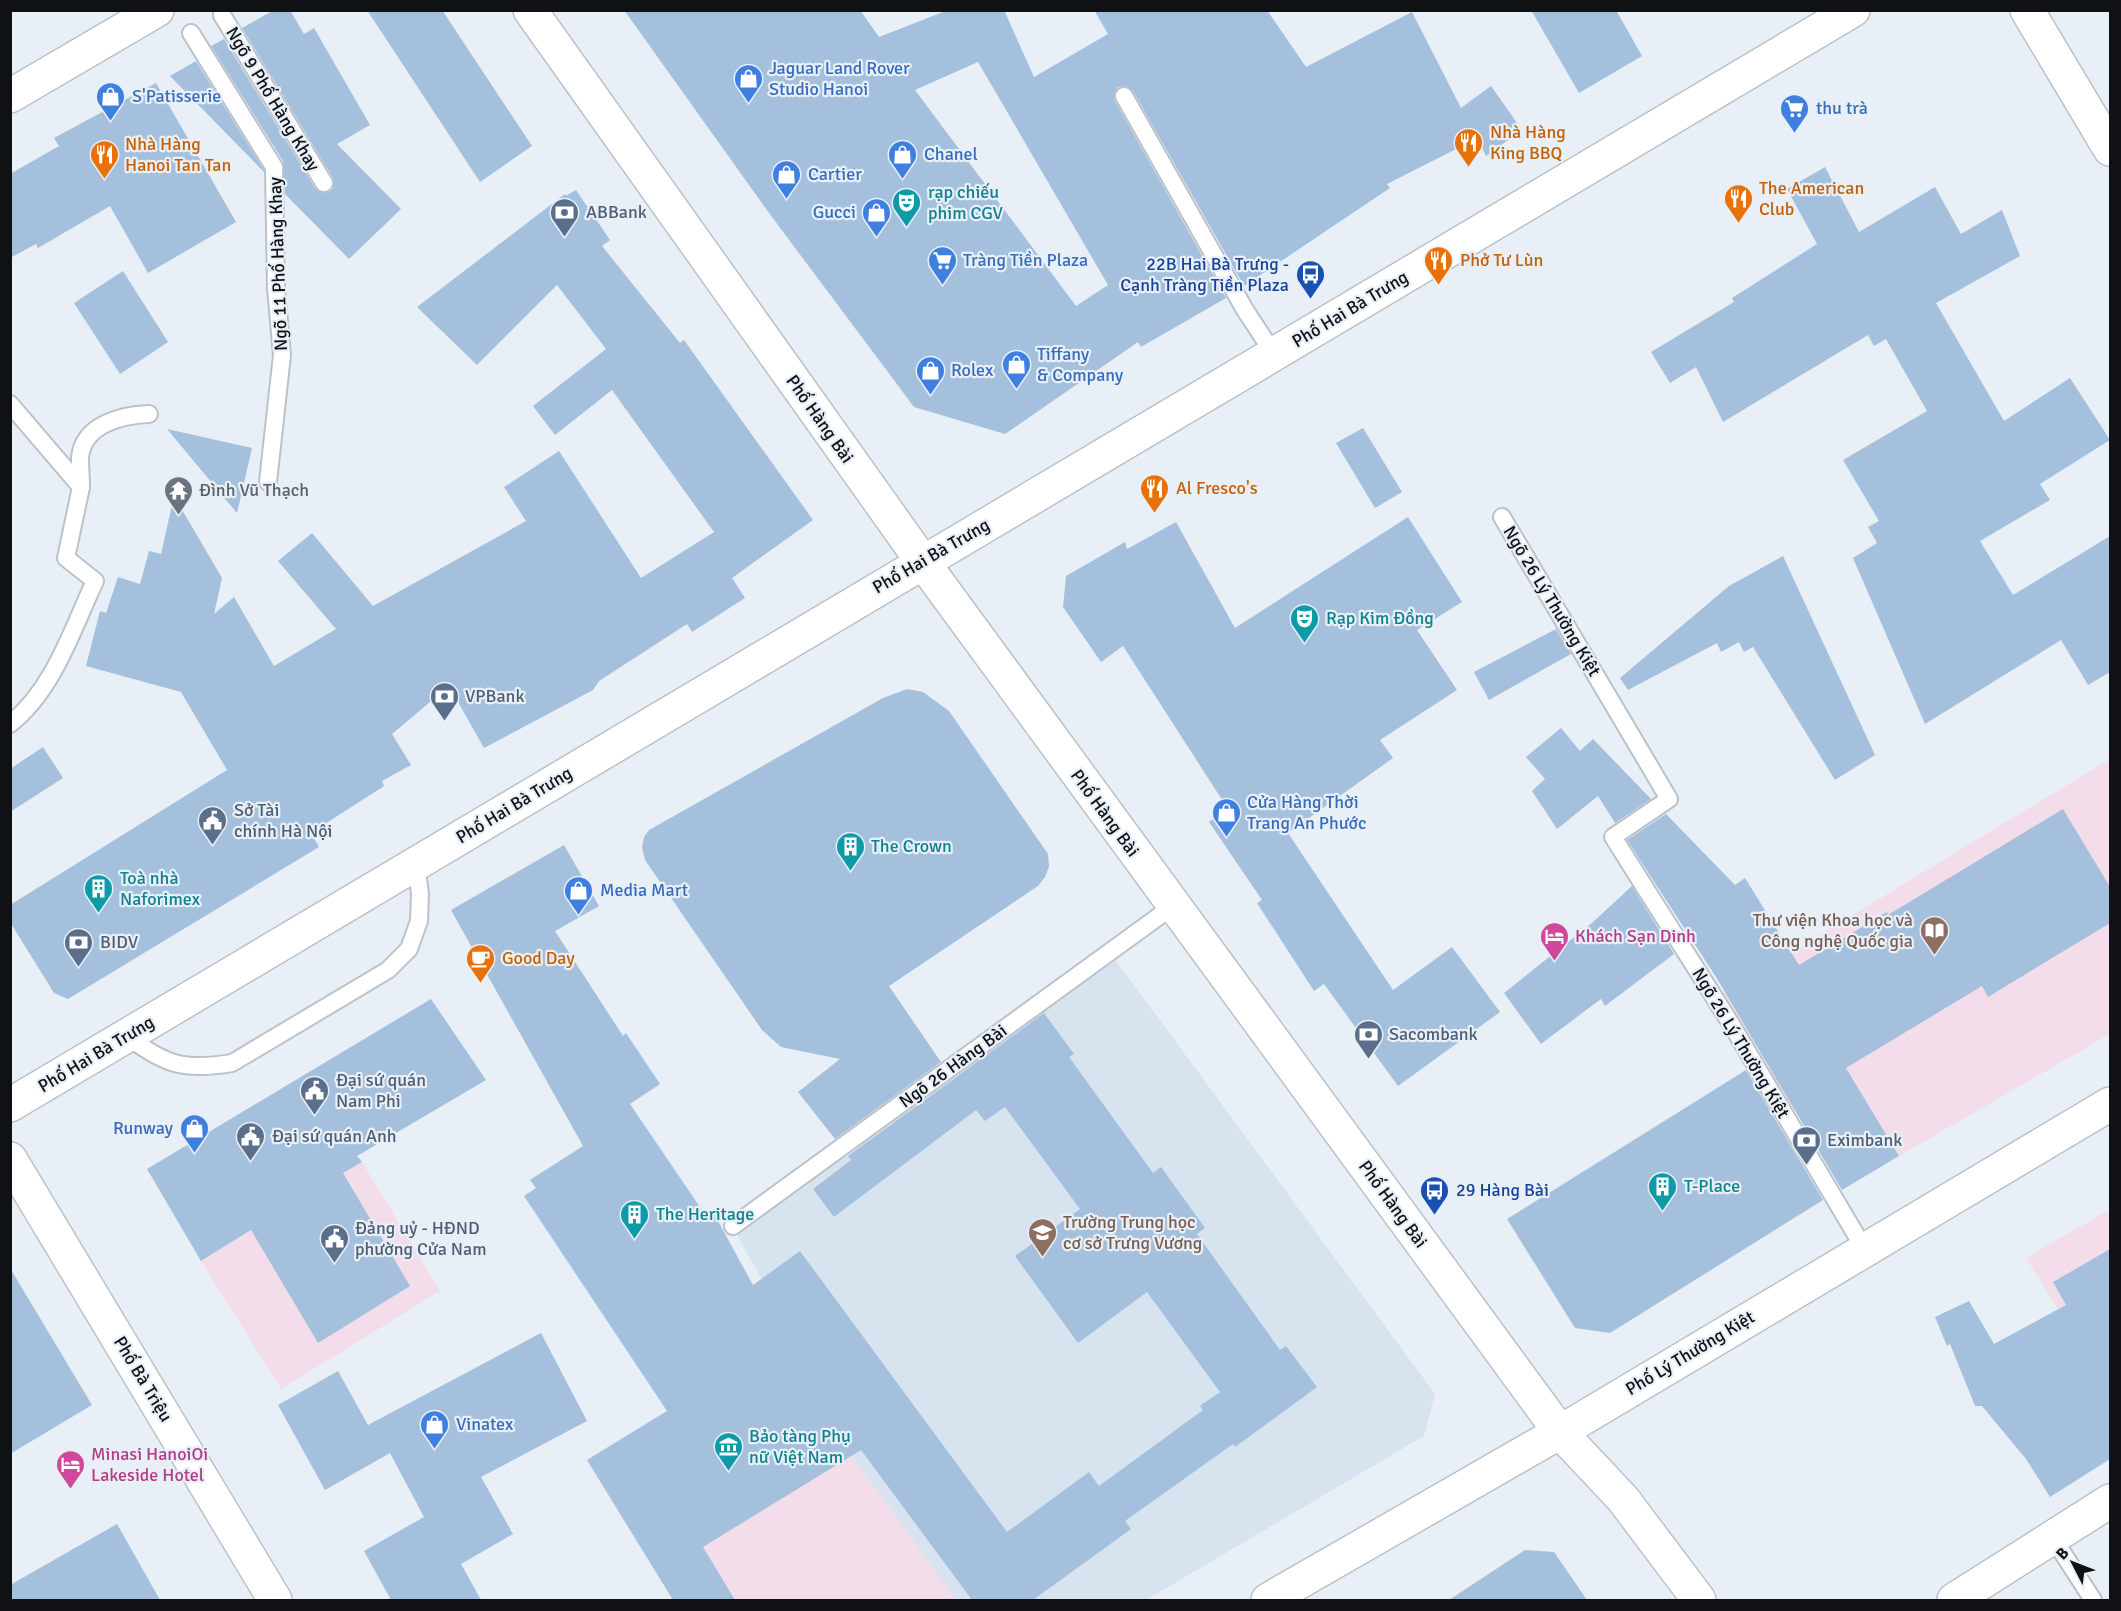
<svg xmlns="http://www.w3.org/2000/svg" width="2121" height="1611" viewBox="0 0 2121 1611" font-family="Signika,sans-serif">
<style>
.commercial{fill:#f3ddea}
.built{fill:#d7e4f0}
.building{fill:#a4c0dd;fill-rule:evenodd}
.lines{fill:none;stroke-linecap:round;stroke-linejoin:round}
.service-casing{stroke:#bbc2c9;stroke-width:20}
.minor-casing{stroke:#bbc2c9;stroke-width:36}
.tertiary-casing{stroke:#bbc2c9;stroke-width:36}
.secondary-casing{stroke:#bbc2c9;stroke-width:36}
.service{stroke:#fff;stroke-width:16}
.minor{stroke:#fff;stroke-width:33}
.tertiary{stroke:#fff;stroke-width:33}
.secondary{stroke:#fff;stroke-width:33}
.labels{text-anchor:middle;stroke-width:4.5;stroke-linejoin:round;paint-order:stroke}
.shop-label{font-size:18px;fill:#366cbe;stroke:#e8eff6;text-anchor:start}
.street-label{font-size:18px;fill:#0f1114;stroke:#e8eff6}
.food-label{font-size:18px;fill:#c56008;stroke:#e8eff6;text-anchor:start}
.culture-label{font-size:18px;fill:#0d838f;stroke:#e8eff6;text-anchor:start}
.service-label{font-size:18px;fill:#4e5e75;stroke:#e8eff6;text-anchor:start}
.transit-label{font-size:18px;fill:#164399;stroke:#e8eff6;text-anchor:end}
.worship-label{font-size:18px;fill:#5b616d;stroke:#e8eff6;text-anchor:start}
.education-label{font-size:18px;fill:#785e54;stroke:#e8eff6;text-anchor:end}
.hotel-label{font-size:18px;fill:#b23c85;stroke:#e8eff6;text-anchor:start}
</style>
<rect width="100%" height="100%" fill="#e8eff6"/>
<!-- commercial -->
<g class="commercial">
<polygon points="2110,759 2110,1034 1899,1156 1851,1076 1791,1112 1721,995"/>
<polygon points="362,1162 440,1291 281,1389 201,1261"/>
<polygon points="2107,1211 2110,1217 2110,1392 2026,1258"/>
<polygon points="773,1345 956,1600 673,1600 587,1460"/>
</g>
<!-- built -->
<polygon class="built" points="1109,951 1435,1394 1424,1436 1146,1600 956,1600 742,1303 765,1285 733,1228"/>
<!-- building -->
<g class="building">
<polygon points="274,10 290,10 304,34 314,28 370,125 337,144 401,209 349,259 285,194 283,161 211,46 224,39 315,188 320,192 329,192 333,188 333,178 242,28"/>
<polygon points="367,10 442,10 532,146 480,182"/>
<path d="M624,10h236l19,27 69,-27h56l30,67 74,-43 -14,-24h173l39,57 106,-55 49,96 30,-22 31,44 -36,26 -8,-18 -91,46 3,4 -146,98 -111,-195 -8,-5 -7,1 -4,8 1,6 111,197 -85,49 -3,-5 -133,92 -91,-27 -145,-194zM978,62l130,223 -32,21 -161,-216z"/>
<polygon points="1531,10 1616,10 1642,56 1579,93"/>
<polygon points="196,61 264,170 264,172 170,76"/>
<polygon points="156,83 236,222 148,273 110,206 38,248 36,244 10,258 10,174 59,146 54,138"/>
<polygon points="1825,167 1859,232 1935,187 1961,234 2002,210 2020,256 1936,303 2004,421 2070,378 2110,440 2040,484 2050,500 1980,541 2013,595 2110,536 2110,672 2088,685 2061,640 1925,724 1853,558 1877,543 1868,527 1879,521 1843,460 1927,411 1886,339 1874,346 1868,335 1723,422 1696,367 1670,383 1651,352 1734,302 1732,298 1817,244 1787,189"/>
<polygon points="576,190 610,240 602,246 680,343 684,340 813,520 732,578 745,598 692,632 687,624 599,681 593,690 484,748 449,686 392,734 411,765 382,781 384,786 311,833 319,847 68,999 54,993 10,922 10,905 227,770 181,692 86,666 100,611 106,613 118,577 140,584 149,551 161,554 174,496 222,578 214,614 234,597 274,666 336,629 278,561 312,533 373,606 526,521 504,487 559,451 641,578 714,532 612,390 555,435 533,406 606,349 557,285 477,365 417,307 565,194 566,196"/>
<polygon points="123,271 168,342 120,374 74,303"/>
<polygon points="1363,428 1402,492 1375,508 1336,443"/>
<polygon points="167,429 252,448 237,513"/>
<polygon points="1408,517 1462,602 1417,630 1457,690 1380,740 1393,758 1288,833 1393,990 1452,947 1500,1012 1398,1086 1324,984 1314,991 1257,903 1262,900 1209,822 1228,809 1123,646 1101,662 1063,607 1066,576 1125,542 1127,549 1176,522 1235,628"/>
<polygon points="1783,556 1875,755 1835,780 1753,647 1744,652 1739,642 1721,652 1717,643 1628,690 1620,678 1729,586"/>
<polygon points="1556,629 1571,654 1489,700 1474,672"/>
<polygon points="907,689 923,692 949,711 1048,854 1049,867 1045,877 1038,886 889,986 941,1062 835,1139 798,1092 840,1059 781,1047 762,1030 645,860 642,847 644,837 649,830 883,698"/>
<polygon points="1561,728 1580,751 1593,739 1651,799 1615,823 1598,796 1557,829 1532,791 1545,779 1526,757"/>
<polygon points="43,747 63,778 10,812 10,769"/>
<polygon points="2063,809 2110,887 2110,923 1988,997 1982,986 1846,1068 1899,1156 1842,1190 1716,977 1627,840 1666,814 1735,885 1745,878 1799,965 1887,912 1888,915"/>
<polygon points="564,845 599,906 555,931 623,1036 626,1033 660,1084 630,1104 706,1216 713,1212 753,1285 800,1251 1007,1532 1089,1472 1099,1486 1203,1410 1200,1406 1220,1392 1147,1292 1078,1343 1015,1256 1080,1209 1005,1107 985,1121 976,1110 834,1217 813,1189 851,1160 848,1156 1044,1013 1074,1054 1069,1057 1153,1173 1161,1167 1205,1228 1197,1234 1280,1350 1286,1346 1317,1387 1235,1447 1233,1444 1125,1521 1131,1529 1033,1600 972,1600 861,1450 703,1547 735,1600 673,1600 587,1460 667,1411 524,1196 536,1188 530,1180 583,1146 451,910"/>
<polygon points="1632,886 1674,954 1605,1006 1601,999 1541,1044 1504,993 1592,923"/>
<polygon points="431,999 486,1080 357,1156 362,1162 343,1173 410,1286 318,1343 251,1230 201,1261 147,1169"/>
<polygon points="1746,1070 1823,1200 1610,1333 1575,1328 1507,1219"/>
<polygon points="2110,1249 2110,1459 2050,1497 2026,1459 1982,1406 1975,1406 1950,1344 1947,1346 1935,1317 1969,1301 1994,1344 2066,1305 2053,1282"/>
<polygon points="10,1268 92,1405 10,1454"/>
<polygon points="541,1333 587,1421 481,1477 513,1534 461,1564 481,1600 391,1600 364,1551 424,1517 390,1453 325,1490 278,1405 338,1371 368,1425"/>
<polygon points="117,1524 160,1600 10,1600 10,1585"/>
<polygon points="1525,1550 1554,1552 1587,1600 1449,1600"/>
</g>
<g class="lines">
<defs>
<g id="service">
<polyline points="222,15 324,183"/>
<polyline points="191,33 274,167 276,288 282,355 268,482"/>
<polyline points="1124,96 1245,310 1274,354"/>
<path d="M10,404l71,83 -15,71 29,23c-23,49 -41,108 -85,143"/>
<path d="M81,487c0,-9 -1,-19 -1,-29 3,-34 42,-43 69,-44"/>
<polyline points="1502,517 1669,799 1613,837 1731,1024 1865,1250"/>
<path d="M127,1036c38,29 57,35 105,27l156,-93 21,-21 10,-28 1,-27 -4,-31"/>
<polyline points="733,1226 1173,906"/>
<polyline points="2053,1538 2093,1600"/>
</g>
<polyline id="minor" points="1954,1600 2110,1501"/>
<g id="tertiary">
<polyline points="2027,10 2110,149"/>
<polyline points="1268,1600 1560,1432 2110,1104"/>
</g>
<g id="secondary">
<polyline points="530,10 922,561 1560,1432 1623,1499 1699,1600"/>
<polyline points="10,96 157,10"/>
<polyline points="10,1105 1853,10"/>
<polyline points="10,1159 275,1600"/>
</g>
</defs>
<!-- service casing -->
<use href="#service" class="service-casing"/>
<!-- minor casing -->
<use href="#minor" class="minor-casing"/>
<!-- tertiary casing -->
<use href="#tertiary" class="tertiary-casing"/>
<!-- secondary casing -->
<use href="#secondary" class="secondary-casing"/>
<!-- service -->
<use href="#service" class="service"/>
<!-- minor -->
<use href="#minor" class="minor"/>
<!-- tertiary -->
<use href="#tertiary" class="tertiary"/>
<!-- secondary -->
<use href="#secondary" class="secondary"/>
</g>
<!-- icons -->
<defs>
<symbol id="shop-pin" viewBox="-11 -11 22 30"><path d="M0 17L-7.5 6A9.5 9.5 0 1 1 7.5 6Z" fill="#3f7fe0" stroke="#e8eff6"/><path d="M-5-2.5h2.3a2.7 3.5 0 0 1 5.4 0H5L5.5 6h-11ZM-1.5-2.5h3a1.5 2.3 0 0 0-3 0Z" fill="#fff"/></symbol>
<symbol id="supermarket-pin" viewBox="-11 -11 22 30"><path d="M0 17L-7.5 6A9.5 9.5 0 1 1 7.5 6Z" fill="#3f7fe0" stroke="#e8eff6"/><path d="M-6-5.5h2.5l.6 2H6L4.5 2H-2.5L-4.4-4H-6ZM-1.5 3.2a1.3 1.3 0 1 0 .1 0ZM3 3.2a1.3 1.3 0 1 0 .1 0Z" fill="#fff"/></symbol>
<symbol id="restaurant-pin" viewBox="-11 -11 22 30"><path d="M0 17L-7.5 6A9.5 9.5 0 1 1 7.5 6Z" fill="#e8710a" stroke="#e8eff6"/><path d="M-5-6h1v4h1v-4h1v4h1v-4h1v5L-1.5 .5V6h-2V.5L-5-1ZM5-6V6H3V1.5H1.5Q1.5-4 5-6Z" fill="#fff"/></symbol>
<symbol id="theatre-pin" viewBox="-11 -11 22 30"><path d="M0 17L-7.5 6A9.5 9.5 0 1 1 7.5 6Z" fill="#0f9aa8" stroke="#e8eff6"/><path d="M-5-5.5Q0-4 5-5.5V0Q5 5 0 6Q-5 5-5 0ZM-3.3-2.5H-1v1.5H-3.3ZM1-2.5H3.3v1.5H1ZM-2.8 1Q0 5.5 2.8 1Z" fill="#fff"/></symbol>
<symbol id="bank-pin" viewBox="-11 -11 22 30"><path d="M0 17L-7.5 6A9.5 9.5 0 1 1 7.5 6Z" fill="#5c6f8a" stroke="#e8eff6"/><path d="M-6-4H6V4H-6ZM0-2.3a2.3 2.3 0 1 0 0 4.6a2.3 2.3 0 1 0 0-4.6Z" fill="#fff"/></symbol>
<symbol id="bus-pin" viewBox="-11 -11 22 30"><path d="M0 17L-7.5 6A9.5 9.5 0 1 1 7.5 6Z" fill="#1a4fb4" stroke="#e8eff6"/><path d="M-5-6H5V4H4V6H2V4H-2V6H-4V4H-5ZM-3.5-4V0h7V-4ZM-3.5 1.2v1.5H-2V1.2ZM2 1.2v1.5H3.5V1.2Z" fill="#fff"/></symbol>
<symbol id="temple-pin" viewBox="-11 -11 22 30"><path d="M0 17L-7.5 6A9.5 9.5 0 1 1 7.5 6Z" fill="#6b7280" stroke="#e8eff6"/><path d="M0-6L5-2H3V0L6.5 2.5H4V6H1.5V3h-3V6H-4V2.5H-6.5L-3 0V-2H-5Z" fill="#fff"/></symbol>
<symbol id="civic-pin" viewBox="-11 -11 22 30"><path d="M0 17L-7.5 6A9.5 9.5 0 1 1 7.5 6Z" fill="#5c6f8a" stroke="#e8eff6"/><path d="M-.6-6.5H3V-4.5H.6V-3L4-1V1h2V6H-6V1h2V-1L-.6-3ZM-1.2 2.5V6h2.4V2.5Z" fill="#fff"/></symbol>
<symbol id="building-pin" viewBox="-11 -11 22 30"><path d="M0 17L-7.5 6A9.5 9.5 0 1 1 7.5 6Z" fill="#0f9aa8" stroke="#e8eff6"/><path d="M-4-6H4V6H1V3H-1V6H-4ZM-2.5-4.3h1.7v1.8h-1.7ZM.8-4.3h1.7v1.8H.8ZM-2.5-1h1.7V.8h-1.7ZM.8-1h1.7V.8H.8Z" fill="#fff"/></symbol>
<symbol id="library-pin" viewBox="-11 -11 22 30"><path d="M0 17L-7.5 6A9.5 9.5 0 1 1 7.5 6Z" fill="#8d6e63" stroke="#e8eff6"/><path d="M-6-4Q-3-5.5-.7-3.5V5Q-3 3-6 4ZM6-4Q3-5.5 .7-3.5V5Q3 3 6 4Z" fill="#fff"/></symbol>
<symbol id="hotel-pin" viewBox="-11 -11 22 30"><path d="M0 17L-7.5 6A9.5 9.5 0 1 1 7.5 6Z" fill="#d1479c" stroke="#e8eff6"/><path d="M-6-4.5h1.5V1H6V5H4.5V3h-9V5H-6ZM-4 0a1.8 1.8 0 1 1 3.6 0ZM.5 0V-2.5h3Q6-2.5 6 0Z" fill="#fff"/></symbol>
<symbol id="cafe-pin" viewBox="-11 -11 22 30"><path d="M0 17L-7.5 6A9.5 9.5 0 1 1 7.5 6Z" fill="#e8710a" stroke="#e8eff6"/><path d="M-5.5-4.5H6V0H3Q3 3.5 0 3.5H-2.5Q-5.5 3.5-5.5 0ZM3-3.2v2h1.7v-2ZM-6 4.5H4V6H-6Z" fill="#fff"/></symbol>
<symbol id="school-pin" viewBox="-11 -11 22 30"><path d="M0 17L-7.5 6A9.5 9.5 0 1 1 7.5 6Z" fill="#8d6e63" stroke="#e8eff6"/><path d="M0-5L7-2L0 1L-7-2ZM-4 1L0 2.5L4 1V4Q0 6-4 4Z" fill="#fff"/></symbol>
<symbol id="museum-pin" viewBox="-11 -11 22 30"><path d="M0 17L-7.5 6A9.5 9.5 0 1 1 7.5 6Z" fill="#0f9aa8" stroke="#e8eff6"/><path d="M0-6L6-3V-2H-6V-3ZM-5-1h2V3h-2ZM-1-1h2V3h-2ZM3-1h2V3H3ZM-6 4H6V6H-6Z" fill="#fff"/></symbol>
</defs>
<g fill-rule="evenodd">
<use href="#shop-pin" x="732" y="62" width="33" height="45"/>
<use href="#shop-pin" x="94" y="80" width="33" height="45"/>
<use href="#supermarket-pin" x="1778" y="92" width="33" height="45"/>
<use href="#restaurant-pin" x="1452" y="126" width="33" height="45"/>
<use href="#restaurant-pin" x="88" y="138" width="33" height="45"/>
<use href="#shop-pin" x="886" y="138" width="33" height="45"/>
<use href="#shop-pin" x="770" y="158" width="33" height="45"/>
<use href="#restaurant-pin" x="1722" y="182" width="33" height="45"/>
<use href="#theatre-pin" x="890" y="186" width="33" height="45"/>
<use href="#bank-pin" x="548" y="196" width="33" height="45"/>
<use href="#shop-pin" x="860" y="196" width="33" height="45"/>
<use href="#supermarket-pin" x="926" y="244" width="33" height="45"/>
<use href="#restaurant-pin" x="1422" y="244" width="33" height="45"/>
<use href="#bus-pin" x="1294" y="258" width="33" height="45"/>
<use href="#shop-pin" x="1000" y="348" width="33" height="45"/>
<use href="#shop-pin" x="914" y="354" width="33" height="45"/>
<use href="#restaurant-pin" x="1138" y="472" width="33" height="45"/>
<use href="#temple-pin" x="162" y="474" width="33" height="45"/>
<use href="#theatre-pin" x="1288" y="602" width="33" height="45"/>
<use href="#bank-pin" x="428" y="680" width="33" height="45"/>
<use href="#shop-pin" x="1210" y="796" width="33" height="45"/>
<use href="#civic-pin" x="196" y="804" width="33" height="45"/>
<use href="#building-pin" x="834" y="830" width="33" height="45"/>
<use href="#building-pin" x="82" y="872" width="33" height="45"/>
<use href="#shop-pin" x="562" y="874" width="33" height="45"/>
<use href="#library-pin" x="1918" y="914" width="33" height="45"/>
<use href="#hotel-pin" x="1538" y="920" width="33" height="45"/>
<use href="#bank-pin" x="62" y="926" width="33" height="45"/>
<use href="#cafe-pin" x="464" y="942" width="33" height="45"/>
<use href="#bank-pin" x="1352" y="1018" width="33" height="45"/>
<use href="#civic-pin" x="298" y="1074" width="33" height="45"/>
<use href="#shop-pin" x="178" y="1112" width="33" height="45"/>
<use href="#civic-pin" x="234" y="1120" width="33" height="45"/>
<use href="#bank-pin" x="1790" y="1124" width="33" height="45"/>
<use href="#building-pin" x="1646" y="1170" width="33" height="45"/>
<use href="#bus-pin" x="1418" y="1174" width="33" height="45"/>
<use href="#building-pin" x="618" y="1198" width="33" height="45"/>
<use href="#school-pin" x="1026" y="1216" width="33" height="45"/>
<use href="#civic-pin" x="318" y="1222" width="33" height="45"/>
<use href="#shop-pin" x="418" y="1408" width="33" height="45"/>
<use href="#museum-pin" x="712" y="1430" width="33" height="45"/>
<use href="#hotel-pin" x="54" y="1448" width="33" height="45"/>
</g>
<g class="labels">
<!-- shop labels -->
<g class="shop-label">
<text x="769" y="74">Jaguar Land Rover<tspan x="769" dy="21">Studio Hanoi</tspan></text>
<text x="132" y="102">S'Patisserie</text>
<text x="1816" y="114">thu trà</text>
<text x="924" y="160">Chanel</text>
<text x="808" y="180">Cartier</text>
<text x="856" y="218" text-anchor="end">Gucci</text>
<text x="963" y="266">Tràng Tiền Plaza</text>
<text x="1037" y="360">Tiffany<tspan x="1037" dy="21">&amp; Company</tspan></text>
<text x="951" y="376">Rolex</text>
<text x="1247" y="808">Cửa Hàng Thời<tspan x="1247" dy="21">Trang An Phước</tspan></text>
<text x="600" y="896">Media Mart</text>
<text x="173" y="1134" text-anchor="end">Runway</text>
<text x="456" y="1430">Vinatex</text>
</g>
<!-- street labels -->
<g class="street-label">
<text transform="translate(273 99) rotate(59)" y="6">Ngõ 9 Phố Hàng Khay</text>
<text transform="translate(278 264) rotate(-92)" y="6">Ngõ 11 Phố Hàng Khay</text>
<text transform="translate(1350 309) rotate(-31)" y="6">Phố Hai Bà Trưng</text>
<text transform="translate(820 419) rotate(55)" y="6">Phố Hàng Bài</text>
<text transform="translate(931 556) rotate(-30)" y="6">Phố Hai Bà Trưng</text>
<text transform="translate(1552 601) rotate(59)" y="6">Ngõ 26 Lý Thường Kiệt</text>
<text transform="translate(514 805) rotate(-31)" y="6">Phố Hai Bà Trưng</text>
<text transform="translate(1105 813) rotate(54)" y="6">Phố Hàng Bài</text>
<text transform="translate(1741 1043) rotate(59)" y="6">Ngõ 26 Lý Thường Kiệt</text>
<text transform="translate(96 1054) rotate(-31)" y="6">Phố Hai Bà Trưng</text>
<text transform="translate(953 1066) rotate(-36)" y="6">Ngõ 26 Hàng Bài</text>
<text transform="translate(1393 1204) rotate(54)" y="6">Phố Hàng Bài</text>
<text transform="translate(1690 1353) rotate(-31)" y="6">Phố Lý Thường Kiệt</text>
<text transform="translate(143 1379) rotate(59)" y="6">Phố Bà Triệu</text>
</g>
<!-- food labels -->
<g class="food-label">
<text x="1490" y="138">Nhà Hàng<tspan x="1490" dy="21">King BBQ</tspan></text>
<text x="125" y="150">Nhà Hàng<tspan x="125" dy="21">Hanoi Tan Tan</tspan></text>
<text x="1759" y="194">The American<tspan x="1759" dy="21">Club</tspan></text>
<text x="1460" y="266">Phở Tư Lùn</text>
<text x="1176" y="494">Al Fresco's</text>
<text x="502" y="964">Good Day</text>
</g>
<!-- culture labels -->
<g class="culture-label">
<text x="928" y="198">rạp chiếu<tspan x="928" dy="21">phim CGV</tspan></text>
<text x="1326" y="624">Rạp Kim Đồng</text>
<text x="871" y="852">The Crown</text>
<text x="120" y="884">Toà nhà<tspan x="120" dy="21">Naforimex</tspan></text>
<text x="1684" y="1192">T-Place</text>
<text x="656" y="1220">The Heritage</text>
<text x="749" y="1442">Bảo tàng Phụ<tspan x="749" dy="21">nữ Việt Nam</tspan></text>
</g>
<!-- service labels -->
<g class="service-label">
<text x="586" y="218">ABBank</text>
<text x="465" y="702">VPBank</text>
<text x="234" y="816">Sở Tài<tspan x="234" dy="21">chính Hà Nội</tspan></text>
<text x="100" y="948">BIDV</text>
<text x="1389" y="1040">Sacombank</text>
<text x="336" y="1086">Đại sứ quán<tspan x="336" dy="21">Nam Phi</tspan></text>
<text x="272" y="1142">Đại sứ quán Anh</text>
<text x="1827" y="1146">Eximbank</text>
<text x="355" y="1234">Đảng uỷ - HĐND<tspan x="355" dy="21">phường Cửa Nam</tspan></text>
</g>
<!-- transit labels -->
<g class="transit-label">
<text x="1289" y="270">22B Hai Bà Trưng -<tspan x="1289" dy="21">Cạnh Tràng Tiền Plaza</tspan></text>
<text x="1456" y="1196" text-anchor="start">29 Hàng Bài</text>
</g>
<!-- worship labels -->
<g class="worship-label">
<text x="199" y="496">Đình Vũ Thạch</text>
</g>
<!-- education labels -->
<g class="education-label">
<text x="1913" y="926">Thư viện Khoa học và<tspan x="1913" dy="21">Công nghệ Quốc gia</tspan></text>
<text x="1063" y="1228" text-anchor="start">Trường Trung học<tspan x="1063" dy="21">cơ sở Trưng Vương</tspan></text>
</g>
<!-- hotel labels -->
<g class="hotel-label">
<text x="1575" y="942">Khách Sạn Dinh</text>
<text x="91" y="1460">Minasi HanoiOi<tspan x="91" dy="21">Lakeside Hotel</tspan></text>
</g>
</g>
<!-- border -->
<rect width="2121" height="1611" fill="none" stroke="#0f1114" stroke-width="24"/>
<!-- north arrow -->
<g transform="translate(2073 1563) rotate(312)" stroke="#e8eff6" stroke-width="4.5" paint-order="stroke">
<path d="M0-4.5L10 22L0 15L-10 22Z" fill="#0f1114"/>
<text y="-9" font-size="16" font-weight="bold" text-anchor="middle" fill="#0f1114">B</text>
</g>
</svg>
